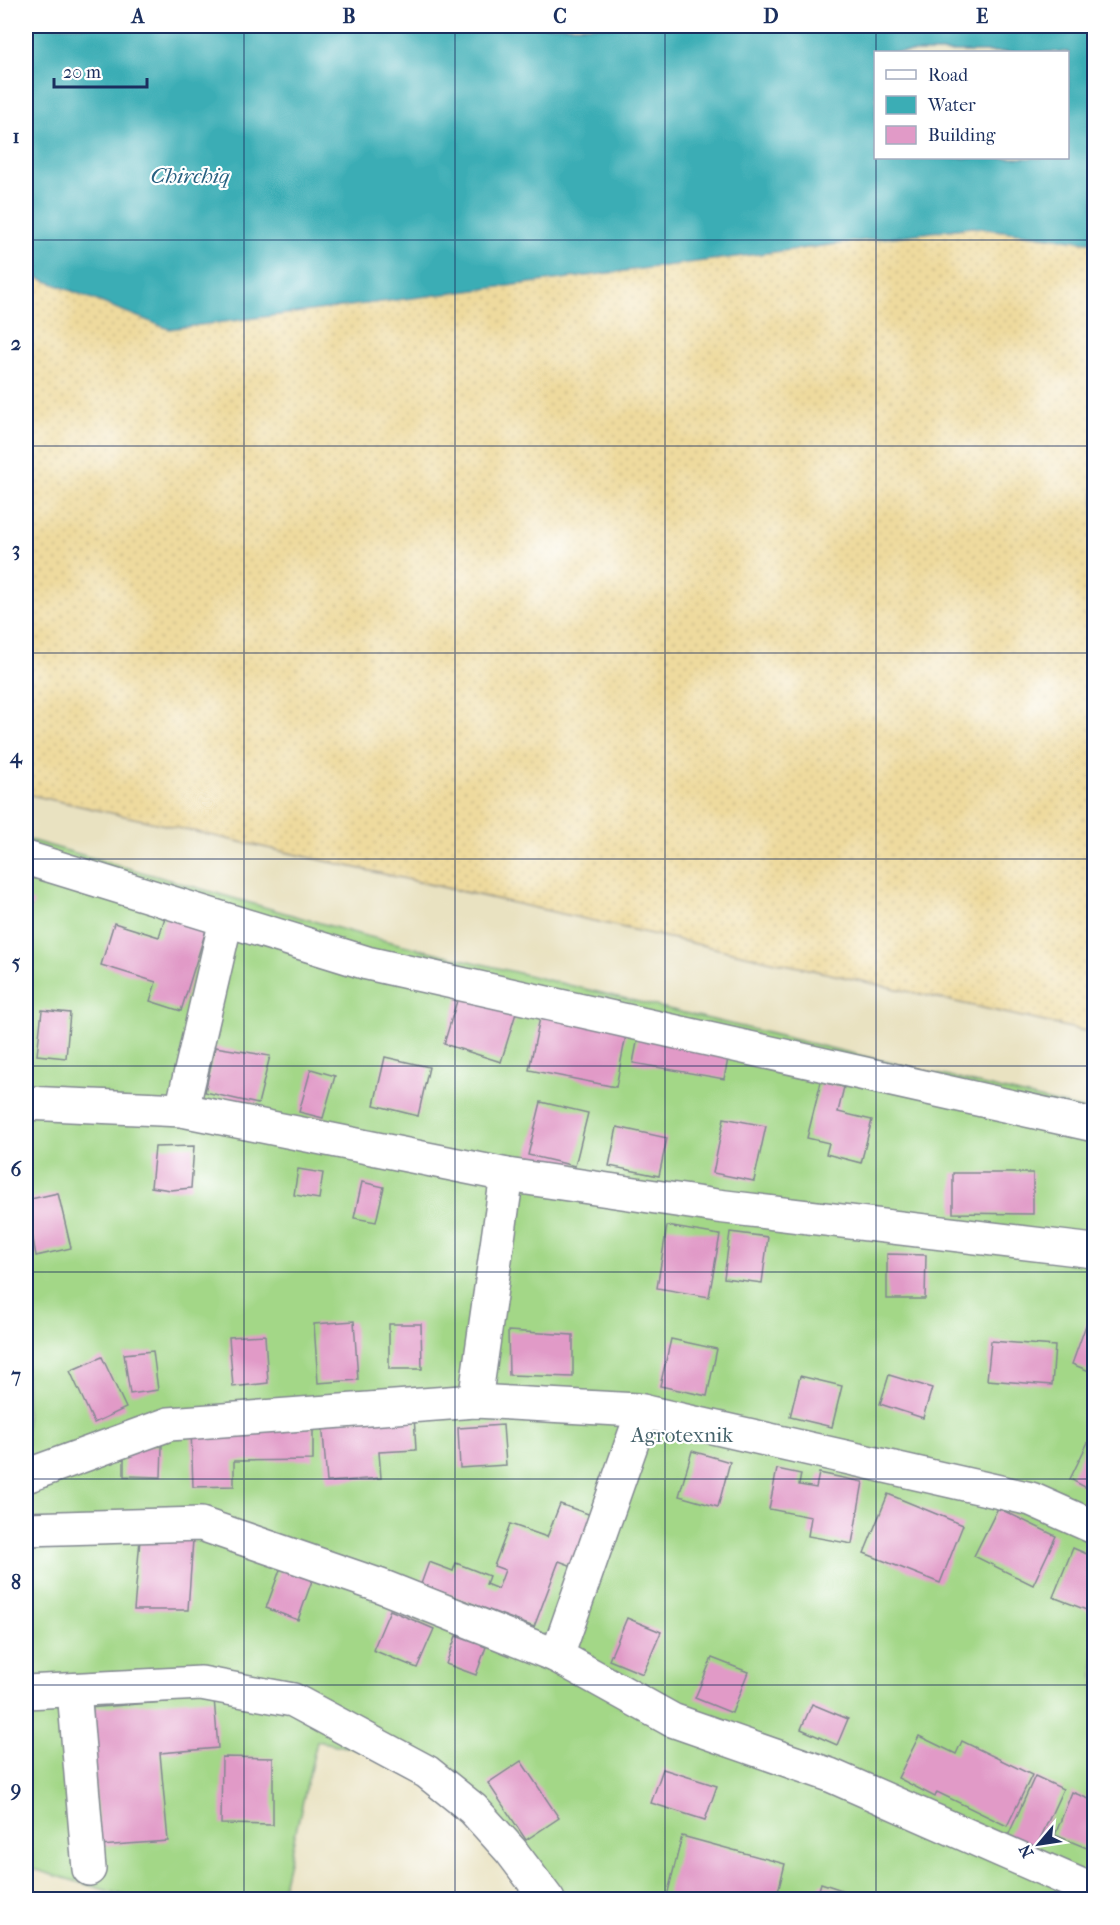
<svg xmlns="http://www.w3.org/2000/svg" width="1120" height="1925" viewBox="0 0 1120 1925" font-family="'IM FELL French Canon',serif">
<style>
.sand{fill:url(#sand-dots);stroke:#84847e;stroke-width:1.5;fill-rule:evenodd}
.garden{fill:#a3d787;stroke:#5f8372;stroke-width:1.5}
.water{fill:#3badb5;stroke:#2b6e8a;stroke-width:1.5;fill-rule:evenodd}
.building{fill:#e19ac7}
.lines{fill:none;stroke-linecap:round;stroke-linejoin:round}
.minor-casing{stroke:#828890;stroke-width:36}
.minor{stroke:#fff;stroke-width:33}
.grid{fill:none;stroke:#1b2f5e;stroke-width:1.5;stroke-opacity:0.55}
.labels{text-anchor:middle;stroke-width:4.5;stroke-linejoin:round;paint-order:stroke}
.park-label{font-size:21px;fill:#44616a;stroke:#fff}
.water-label{font-size:22px;font-style:italic;fill:#286181;stroke:#fff}
.neatline{fill:none;stroke:#1b2f5e;stroke-width:2}
.grid-label{font-size:20px;text-anchor:middle;font-weight:bold;fill:#1b2f5e}
</style>
<defs>
<pattern id="sand-dots" width="8" height="8" patternUnits="userSpaceOnUse" patternTransform="scale(1.5)"><rect width="8" height="8" fill="#eeda9e"/><path d="M2 2h.1M6 6h.1" fill="none" stroke="#ccbb8a" stroke-width="1.8" stroke-linecap="round"/></pattern>
</defs>
<rect width="100%" height="100%" fill="#fff"/>
<filter id="ink" filterUnits="userSpaceOnUse"><feTurbulence type="fractalNoise" baseFrequency=".0167" numOctaves="2"/><feDisplacementMap in="SourceGraphic" scale="12" xChannelSelector="R" yChannelSelector="G"/><feConvolveMatrix kernelMatrix="1 2 1 2 8 2 1 2 1" color-interpolation-filters="sRGB"/></filter>
<filter id="wash" filterUnits="userSpaceOnUse"><feTurbulence type="fractalNoise" baseFrequency=".008" numOctaves="4" result="noise"/><feDisplacementMap in="SourceGraphic" scale="24" xChannelSelector="R" yChannelSelector="G"/><feGaussianBlur stdDeviation="1.35" result="paint"/><feColorMatrix in="noise" values="0 0 0 0 0 0 0 0 0 0 0 0 0 0 0 0 0 1.4 0 .05"/><feComposite in="paint" operator="in"/></filter>
<g filter="url(#wash)">
<rect width="100%" height="100%" fill="#e9e2c1"/>
<!-- sand -->
<path class="sand" d="M26,26h1068v1007l-1068,-239zM876,52h192v106h-192z"/>
<!-- garden -->
<polygon class="garden" points="26,839 362,935 1094,1112 1094,1899 567,1899 439,1766 317,1741 280,1899 136,1899 26,1867"/>
<!-- water -->
<path class="water" d="M26,26h1068v217l-122,-16 -803,102 -143,-56zM876,52h192v106h-192z"/>
<g id="blocks">
<!-- building -->
<g class="building">
<polygon points="26,899 34,902 26,925"/>
<polygon points="166,914 207,927 181,1011 150,1001 156,982 101,965 114,923 159,937"/>
<polygon points="459,994 516,1013 501,1062 444,1044"/>
<polygon points="542,1008 628,1025 616,1087 529,1070"/>
<polygon points="42,1010 70,1013 66,1058 37,1055"/>
<polygon points="639,1032 730,1049 724,1079 633,1063"/>
<polygon points="215,1047 270,1056 258,1104 205,1092"/>
<polygon points="385,1057 429,1067 418,1116 374,1105"/>
<polygon points="311,1069 335,1076 323,1118 299,1112"/>
<polygon points="821,1082 844,1087 838,1112 872,1120 861,1163 826,1154 829,1143 807,1138"/>
<polygon points="541,1102 588,1113 575,1166 528,1155"/>
<polygon points="724,1118 766,1126 754,1181 713,1173"/>
<polygon points="617,1127 667,1138 659,1176 609,1166"/>
<polygon points="194,1146 191,1188 171,1190 151,1187 155,1147"/>
<polygon points="298,1169 323,1173 319,1199 294,1195"/>
<polygon points="953,1173 1033,1173 1033,1214 953,1213"/>
<polygon points="362,1182 384,1187 376,1222 354,1218"/>
<polygon points="58,1193 71,1248 36,1256 26,1200"/>
<polygon points="667,1226 720,1235 709,1297 657,1288"/>
<polygon points="730,1232 768,1237 762,1283 724,1278"/>
<polygon points="887,1254 926,1255 925,1299 887,1299"/>
<polygon points="1090,1314 1094,1316 1094,1373 1072,1364"/>
<polygon points="354,1321 358,1380 318,1383 314,1324"/>
<polygon points="389,1324 421,1324 422,1369 389,1369"/>
<polygon points="508,1331 573,1335 573,1377 509,1375"/>
<polygon points="265,1335 268,1383 233,1387 229,1337"/>
<polygon points="671,1339 717,1349 707,1396 660,1386"/>
<polygon points="991,1341 1055,1346 1052,1385 987,1380"/>
<polygon points="153,1351 158,1390 130,1394 124,1354"/>
<polygon points="102,1357 126,1408 94,1423 70,1371"/>
<polygon points="889,1375 932,1388 923,1418 880,1404"/>
<polygon points="800,1376 842,1386 832,1427 790,1417"/>
<polygon points="414,1415 416,1450 379,1452 381,1478 327,1482 322,1421"/>
<polygon points="503,1425 506,1465 460,1468 458,1428"/>
<polygon points="313,1427 313,1460 234,1461 234,1486 193,1487 191,1429"/>
<polygon points="1092,1434 1094,1435 1094,1492 1070,1479"/>
<polygon points="124,1445 162,1446 161,1477 124,1476"/>
<polygon points="692,1451 730,1462 718,1507 679,1496"/>
<polygon points="777,1469 801,1474 799,1485 816,1488 819,1473 863,1482 852,1544 808,1536 811,1517 769,1509"/>
<polygon points="888,1494 963,1525 940,1583 864,1553"/>
<polygon points="560,1504 594,1516 575,1567 559,1561 534,1627 421,1584 429,1562 453,1571 456,1563 489,1576 486,1584 498,1589 505,1570 494,1566 510,1524 547,1537"/>
<polygon points="998,1508 1056,1536 1033,1585 974,1556"/>
<polygon points="140,1539 193,1540 188,1610 134,1610"/>
<polygon points="1073,1548 1094,1557 1094,1613 1053,1597"/>
<polygon points="281,1567 313,1578 298,1620 266,1608"/>
<polygon points="390,1610 434,1629 417,1668 373,1650"/>
<polygon points="627,1618 661,1632 643,1674 609,1660"/>
<polygon points="456,1636 486,1647 476,1675 446,1664"/>
<polygon points="712,1658 748,1672 732,1713 695,1698"/>
<polygon points="214,1698 218,1748 160,1753 168,1841 100,1846 88,1708"/>
<polygon points="812,1704 848,1719 837,1745 801,1729"/>
<polygon points="919,1736 956,1754 962,1741 1032,1775 1007,1826 937,1792 935,1797 898,1778"/>
<polygon points="222,1757 273,1758 273,1825 221,1824"/>
<polygon points="521,1761 559,1818 526,1840 488,1783"/>
<polygon points="663,1769 717,1786 705,1820 651,1803"/>
<polygon points="1035,1776 1063,1789 1035,1850 1007,1838"/>
<polygon points="1072,1792 1094,1801 1094,1851 1055,1835"/>
<polygon points="682,1836 785,1864 776,1900 666,1900"/>
<polygon points="821,1883 869,1899 869,1900 816,1900"/>
</g>
</g>
</g>
<g filter="url(#ink)">
<use href="#blocks" fill-opacity="0" stroke="#828890" stroke-width="1.5"/>
<g class="lines">
<defs>
<g id="minor">
<polyline points="26,858 367,963 1094,1125"/>
<polyline points="26,1103 182,1110 507,1175 717,1206 1094,1251"/>
<polyline points="182,1110 226,920"/>
<polyline points="475,1401 507,1175"/>
<polyline points="26,1476 169,1424 475,1401 637,1410 1031,1499 1094,1527"/>
<polyline points="26,1529 201,1524 381,1586 557,1656 672,1720 830,1775 1094,1891"/>
<polyline points="557,1656 643,1411"/>
<polyline points="74,1690 89,1869"/>
<polyline points="26,1692 201,1683 293,1700 427,1772 473,1809 511,1851 548,1900"/>
</g>
</defs>
<!-- minor casing -->
<use href="#minor" class="minor-casing"/>
<!-- minor -->
<use href="#minor" class="minor"/>
</g>
</g>
<!-- grid -->
<path class="grid" d="M244,26v1874M455,26v1874M665,26v1874M876,26v26M876,158v1742M26,240h1068M26,446h1068M26,653h1068M26,859h1068M26,1066h1068M26,1272h1068M26,1479h1068M26,1685h1068"/>
<g class="labels">
<!-- park labels -->
<g class="park-label">
<text x="682" y="1442">Agrotexnik</text>
</g>
<!-- water labels -->
<g class="water-label">
<text x="190" y="183">Chirchiq</text>
</g>
</g>
<!-- margin -->
<rect width="1120" height="1925" fill="none" stroke="#fff" stroke-width="66"/>
<!-- legend -->
<rect x="874" y="51" width="195" height="108" fill="#ffffff" stroke="#a4acbf" stroke-width="1.5"/>
<rect x="886" y="70" width="30" height="9" fill="#ffffff" stroke="#a4acbf" stroke-width="1.5"/>
<text x="928" y="81" font-size="18" fill="#1b2f5e">Road</text>
<rect x="886" y="96" width="30" height="18" fill="#3badb5" stroke="#a4acbf" stroke-width="1.5"/>
<text x="928" y="111" font-size="18" fill="#1b2f5e">Water</text>
<rect x="886" y="126" width="30" height="18" fill="#e19ac7" stroke="#a4acbf" stroke-width="1.5"/>
<text x="928" y="141" font-size="18" fill="#1b2f5e">Building</text>
<!-- north arrow -->
<g transform="translate(1039 1844) rotate(241)" stroke="#ffffff" stroke-width="4.5" paint-order="stroke">
<path d="M0-4.5L10 22L0 15L-10 22Z" fill="#1b2f5e"/>
<text y="-9" font-size="16" font-weight="bold" text-anchor="middle" fill="#1b2f5e">N</text>
</g>
<!-- scale -->
<path d="M54 78v9h93v-9" fill="none" stroke="#1b2f5e" stroke-width="3"/>
<text x="63" y="78" font-size="18" fill="#1b2f5e" stroke="#ffffff" stroke-width="4.5" paint-order="stroke">20 m</text>
<rect x="33" y="33" width="1054" height="1859" class="neatline"/>
<g class="grid-label">
<text x="138" y="23">A</text>
<text x="349" y="23">B</text>
<text x="560" y="23">C</text>
<text x="771" y="23">D</text>
<text x="982" y="23">E</text>
<text x="16" y="143">1</text>
<text x="16" y="350">2</text>
<text x="16" y="556">3</text>
<text x="16" y="763">4</text>
<text x="16" y="969">5</text>
<text x="16" y="1176">6</text>
<text x="16" y="1382">7</text>
<text x="16" y="1589">8</text>
<text x="16" y="1796">9</text>
</g>
</svg>
